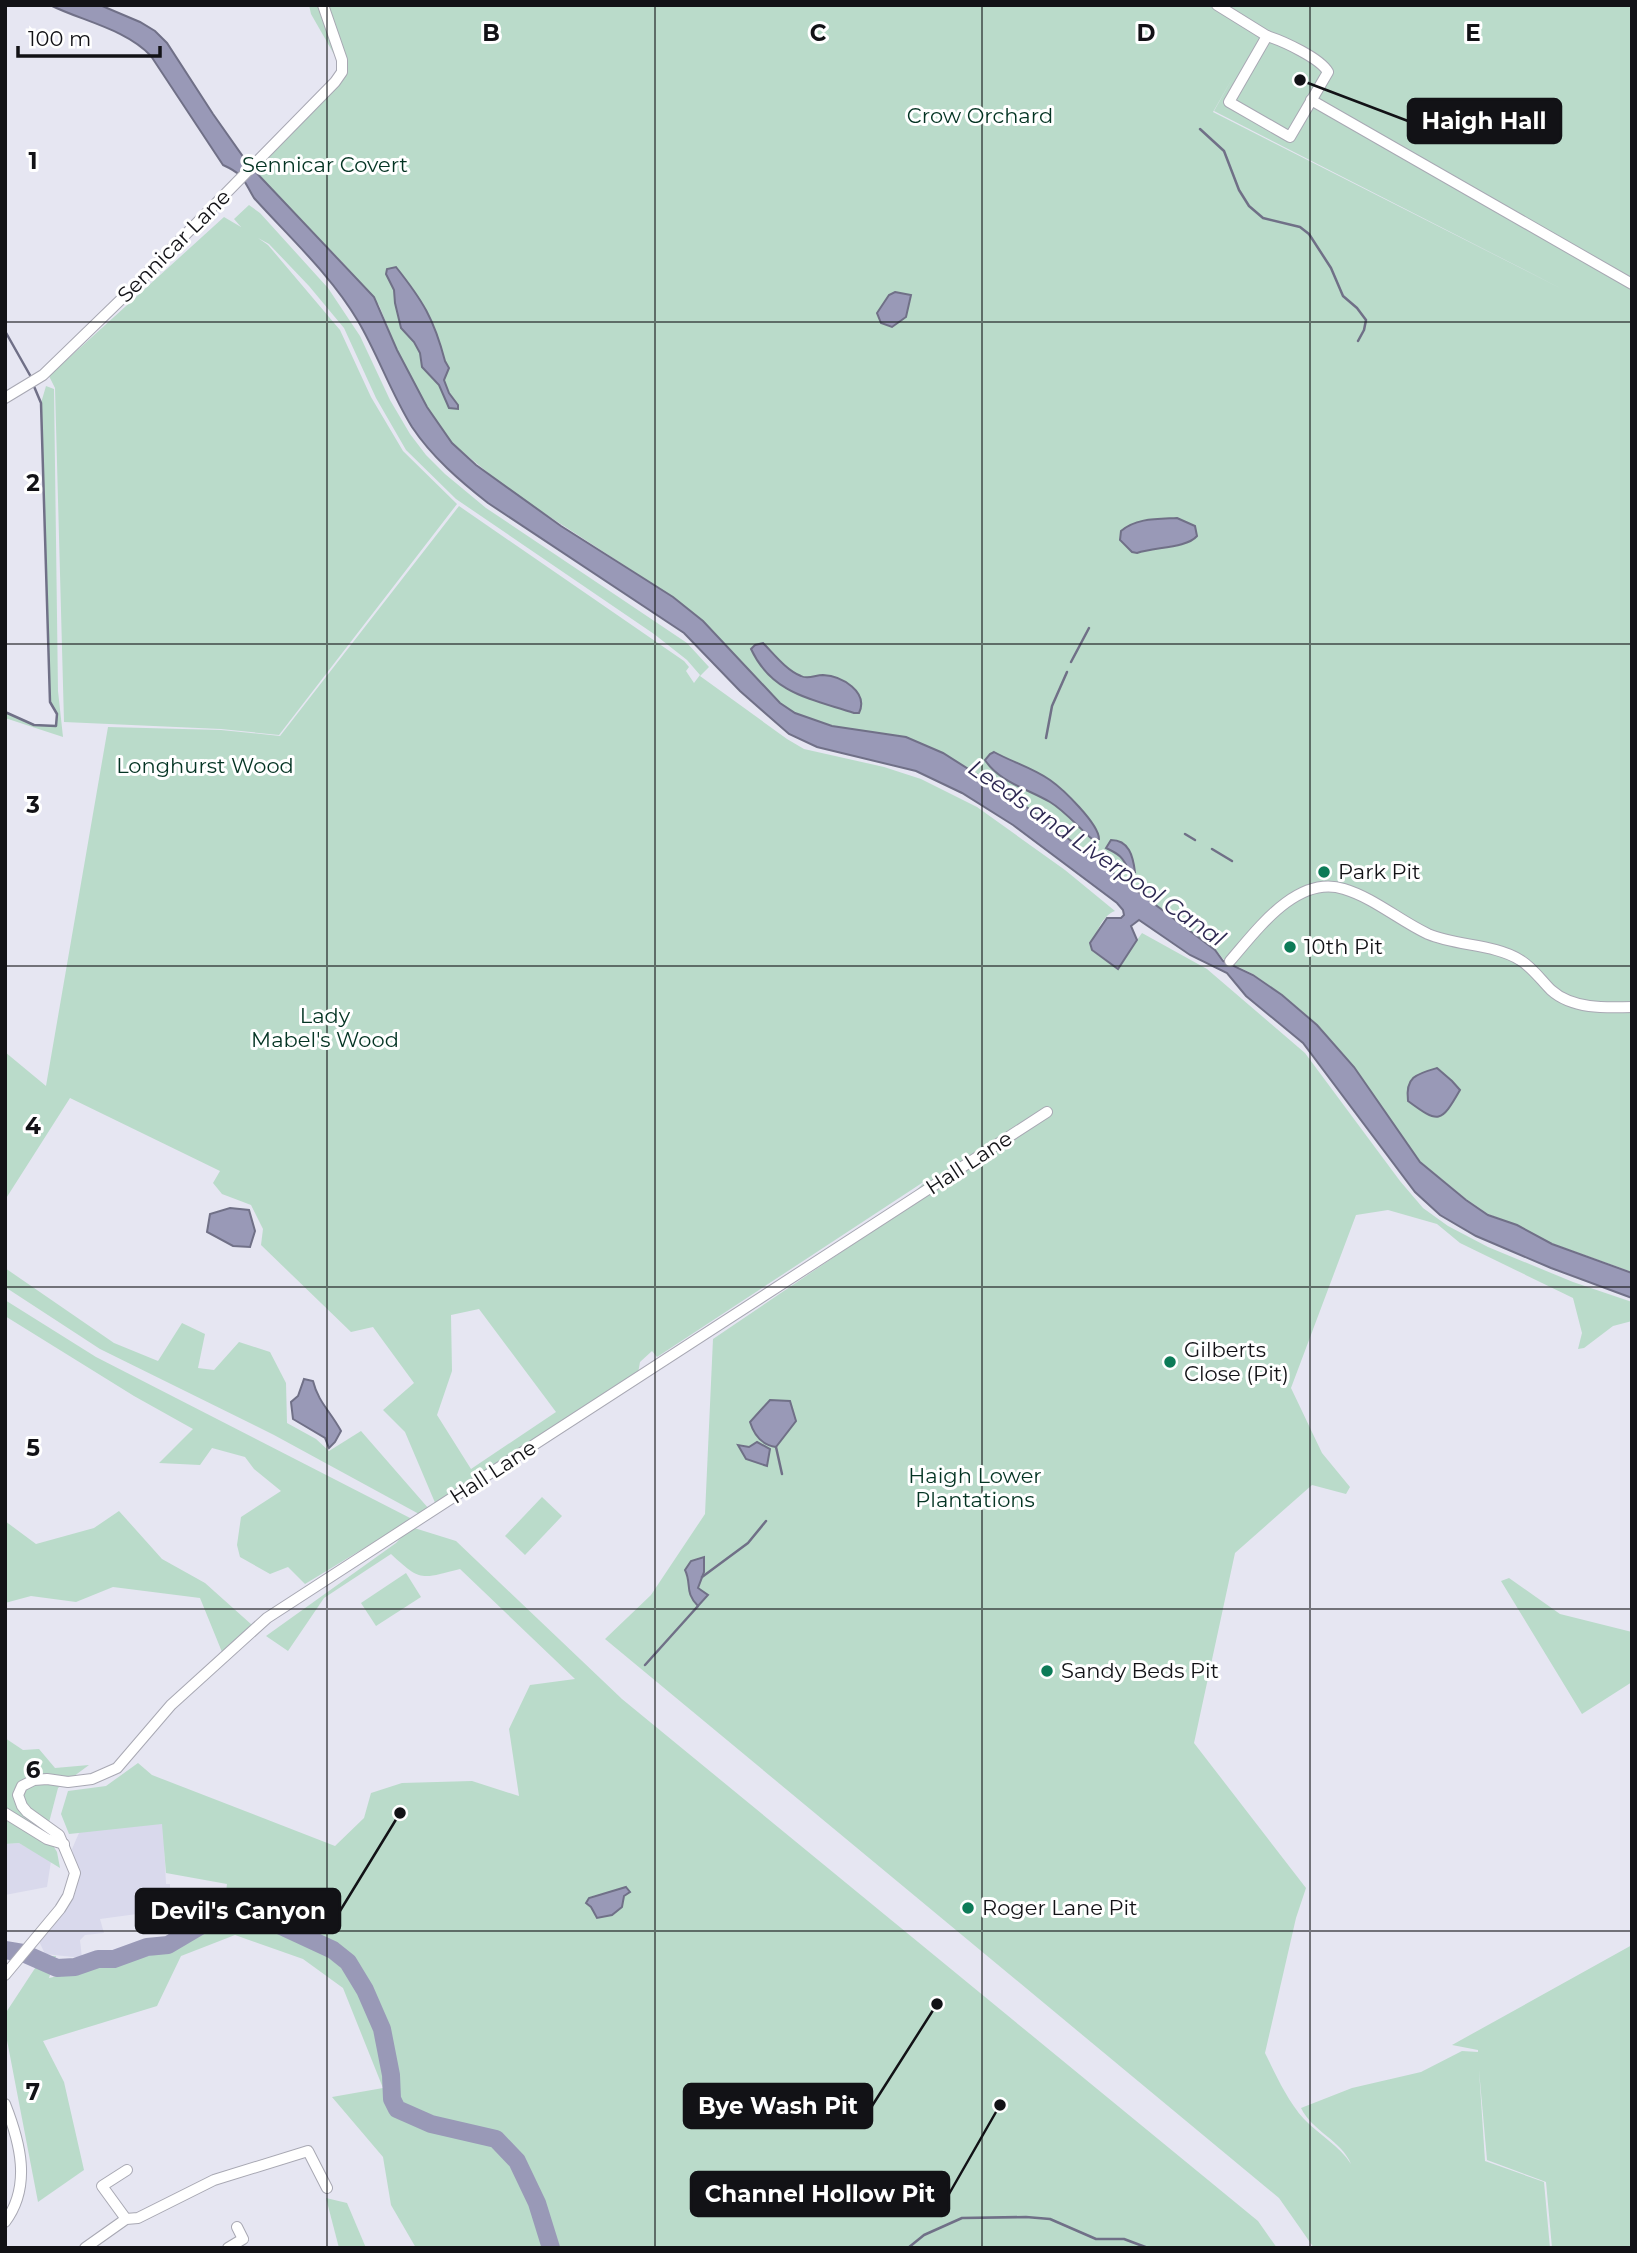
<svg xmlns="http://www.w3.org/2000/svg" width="1637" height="2253" viewBox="0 0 1637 2253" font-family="Montserrat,sans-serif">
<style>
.built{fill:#d9d9ec}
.green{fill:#badbca;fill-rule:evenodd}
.water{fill:#9999b7;stroke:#707087;stroke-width:2}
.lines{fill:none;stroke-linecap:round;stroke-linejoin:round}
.stream{stroke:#707087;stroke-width:2.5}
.river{stroke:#9999b7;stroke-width:18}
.minor-casing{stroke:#a8a8b3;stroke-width:12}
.minor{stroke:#fff;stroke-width:10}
.grid{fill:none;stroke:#121216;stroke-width:2;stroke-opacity:0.55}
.poi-dot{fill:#0c7b57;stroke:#fff;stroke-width:2.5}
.labels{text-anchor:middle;stroke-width:6;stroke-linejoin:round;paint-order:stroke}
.park-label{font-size:21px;fill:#043423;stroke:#fff}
.street-label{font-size:21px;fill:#121216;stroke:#fff}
.poi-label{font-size:21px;fill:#121216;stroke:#fff;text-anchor:start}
.water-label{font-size:23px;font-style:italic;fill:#2e2953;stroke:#fff}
.grid-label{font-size:23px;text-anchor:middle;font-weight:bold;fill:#121216;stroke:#fff;stroke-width:6;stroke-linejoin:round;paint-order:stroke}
.leader{fill:none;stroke:#121216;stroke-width:2.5}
.callout-dot{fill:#121216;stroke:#fff;stroke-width:2.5}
.callout{fill:#121216;stroke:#121216;stroke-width:2.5}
.callout-label{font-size:23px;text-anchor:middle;font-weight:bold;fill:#fff}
</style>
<rect width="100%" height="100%" fill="#e6e6f2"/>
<!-- built -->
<g class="built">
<polygon points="168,1792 164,1843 166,1884 170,1884 170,1914 141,1918 137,1914 100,1919 104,1933 85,1935 80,1940 82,1958 45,1954 39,1941 50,1931 76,1890 79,1876 72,1849 96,1794"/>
<polygon points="19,1843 51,1861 47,1887 5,1895 5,1844"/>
</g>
<!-- green -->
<g class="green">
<path d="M309,5h1323v1267l-81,-29 -34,-18 -29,-11 -22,-15 -46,-38 -47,-64 -19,-30 -37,-43 -34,-29 -30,-21 -29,-14 -9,-11 -27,-18 -172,-132 -73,-46 -37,-16 -74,-11 -37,-13 -15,-10 -77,-82 -30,-24 -163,-106 -58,-48 -25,-36 -14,-26 -16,-31 -18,-45 -35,-41 -95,-99 89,-94 1,-8 -28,-49zM1233,77l-19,34 348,178 -349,-177z"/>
<path d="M249,205l11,8 68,75 32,48 30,64 20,34 16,21 19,19 41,34 201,135 22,24 -9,9 87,63 17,10 80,18 37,12 56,28 88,63 50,41c-14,5 -21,26 -23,39l25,18 25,-35 65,36 98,84 95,128 23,27 25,18 40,21 85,35 59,20v19l-19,5 -29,22 -6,1 4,-16 -9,-35 -113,-55 -23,-19 -49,-14 -32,5 -65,173 31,65 28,34 -4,7 -34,-9 -77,68 -41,190 112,145 -10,30 -31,135c11,22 22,47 39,66 15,16 35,26 47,45 -9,-23 -39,-33 -50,-56l51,-20 69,-16 41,-21 16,1v-2l-26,-5 180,-100v303h-80l-6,-66 -59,-22 -8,-90 6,91 59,21 6,66h-236l-35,-50 -674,-559 46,-44 54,-81 8,-175 161,-109 54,-51 -271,178 -5,-6 -12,11 -3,17 -201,126 -31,-73 -22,-22 31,-27 -41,-56 -22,5 -90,-87 2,-16 -12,-24 -29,-11 -9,-11 7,-12 -150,-73 -65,102v-148l41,34 62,-359 113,3 59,6 179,-230 225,155 5,6 -3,4 8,12 6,-8 -13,-15 -33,-26 -198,-135 -50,-49 -30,-52 -32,-70 -35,-42 -40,-42 -11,-6 10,7 72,85 31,67 32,54 54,53 -178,231 -58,-6 -157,-7 -9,-334 -6,-12 175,-159 17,10 -7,-8zM479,1309l77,103 -85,57 -34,-54 15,-44 -1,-56z"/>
<polygon points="46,386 54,389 58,691 63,737 5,718 5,712 34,725 55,726 57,714 50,702 41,403"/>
<polygon points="5,1268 114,1343 158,1361 182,1323 205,1334 198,1368 214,1370 239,1342 270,1352 286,1383 287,1423 316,1439 329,1451 361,1431 429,1509 419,1514 274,1435 100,1349 5,1287"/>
<polygon points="5,1300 96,1357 412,1519 305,1584 288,1567 270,1574 240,1557 237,1545 241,1517 281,1491 254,1469 245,1457 212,1448 200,1465 159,1463 193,1429 134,1396 5,1316"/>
<polygon points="542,1497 562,1516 525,1555 505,1536"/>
<polygon points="119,1511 162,1559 205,1583 252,1625 222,1652 200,1598 113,1587 76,1602 31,1596 5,1603 5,1521 36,1544 94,1528"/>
<path d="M411,1527l45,14 166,158 636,522 19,27h-861l-25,-43 -8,-48 -51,-60 51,-9 -40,-100 -40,-29 -68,-24 -54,21 -24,50 -114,35 21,41 20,88 -46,32 -32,-167 -1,-21 38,-58h13l-7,22 112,-25 15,-22 48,-22 3,-25 -61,-11 -4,-49 -93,10 -8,-20 7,-23 38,-5 32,-23 14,12 183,71 29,-28 7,-25 31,-10 70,-2 47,15 -10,-67 21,-44 45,-6 -115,-110c-39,10 -39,13 -69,-15l-67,44 -36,53 -22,-15 130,-93z"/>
<polygon points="406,1573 421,1597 376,1626 361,1603"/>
<polygon points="1509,1578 1560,1614 1632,1632 1632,1682 1582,1714 1501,1581"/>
<polygon points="5,1738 23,1750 39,1749 55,1768 89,1765 58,1788 46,1834 57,1852 60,1868 19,1843 5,1844"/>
<polygon points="326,2198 347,2203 366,2248 339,2248"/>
</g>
<!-- water -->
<g class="water">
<path d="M50,5h50l40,17 15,9 12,12 46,71 36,51 125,132 23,53 30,57 25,36 24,22 85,61 112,71 30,24 77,82 15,10 37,13 74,11 37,16 73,46 199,151 8,11 30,14 29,20 35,30 37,42 66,95 46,38 22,15 29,10 35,19 80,29v25l-81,-30 -75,-32 -36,-21 -25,-23 -112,-149 -57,-47 -19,-23 -37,-18 -51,-35 -8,6 6,14 -19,29 -26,-19 -2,-7 17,-25h14l3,-3 -1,-5 -6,-7 -104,-78 -51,-32 -46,-22 -99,-24 -28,-13 -49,-43 -56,-58 -196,-130c-28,-22 -56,-46 -76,-76 -21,-34 -34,-72 -54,-106 -27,-46 -69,-84 -104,-123 -11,-18 -9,-23 -31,-33l-72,-109c-25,-27 -69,-35 -101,-51z"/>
<path d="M396,267c27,34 38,52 49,94l4,7 -5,12 5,13 9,12v4l-9,-1 -10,-23 -17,-18 -2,-14 -6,-11 -13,-14 -6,-25 -1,-13 -8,-16 1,-5z"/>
<polygon points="895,292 911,295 906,317 892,327 881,323 877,313 889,295"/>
<path d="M1177,518l18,8 2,10c-10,12 -42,11 -60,17l-5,-1 -12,-12 1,-9c15,-13 36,-12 56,-13z"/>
<path d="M763,643c11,11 23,27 38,33 7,4 14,-1 22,-1 19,1 46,17 36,38h-5c-42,-14 -82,-19 -103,-64l4,-4z"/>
<path d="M994,752c18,10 39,16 56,28 13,9 49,44 49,59h-7c-14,-12 -27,-28 -42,-37 -22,-13 -51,-20 -65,-42l5,-6z"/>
<path d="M1111,840c18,0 22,16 24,32l-6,-1c-6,-14 -10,-17 -23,-23z"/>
<path d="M1437,1068l15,13 8,9c-19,33 -21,34 -52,11 -3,-24 8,-27 29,-33z"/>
<polygon points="230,1208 249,1210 255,1231 250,1247 233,1246 207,1232 210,1214"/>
<path d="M304,1379l9,2c5,21 18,31 28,50l-6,11 -6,6 -4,-10 -32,-19 -2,-17 7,-6z"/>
<path d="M770,1400l20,1 6,20 -20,26c-14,-2 -22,-12 -26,-25z"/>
<polygon points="757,1442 770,1449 767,1466 746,1459 738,1445 749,1447"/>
<path d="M704,1557v15l-6,16 10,7 -10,11c-14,-14 -6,-22 -13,-36l6,-9z"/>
<polygon points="626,1887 630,1892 624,1896 622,1907 612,1915 597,1918 591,1907 586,1903 589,1898"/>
</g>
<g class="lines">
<!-- stream -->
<g class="stream">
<polyline points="1200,129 1224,151 1239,190 1249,206 1263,218 1300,227 1309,234 1331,268 1343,296 1357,308 1366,320 1364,330 1358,341"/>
<polyline points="5,331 31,377"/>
<polyline points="1071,662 1089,628"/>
<polyline points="5,712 34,725 56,726 57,714 50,702 41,403 33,384"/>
<polyline points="1046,738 1052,706 1067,672"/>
<polyline points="1185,834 1195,840"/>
<polyline points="1212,849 1232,861"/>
<polyline points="776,1447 782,1474"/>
<polyline points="702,1577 748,1543 766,1521"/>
<polyline points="645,1665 698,1606"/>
<polyline points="908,2248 924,2235 962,2218 1026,2217 1050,2219 1096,2239 1124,2239 1148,2248"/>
</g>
<!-- river -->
<polyline class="river" points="5,1950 23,1953 57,1968 75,1967 98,1959 114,1959 147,1947 168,1945 207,1922 222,1918 254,1918 277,1924 333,1950 348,1962 365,1990 382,2029 391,2075 392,2099 397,2109 431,2124 496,2139 517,2161 537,2203 551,2248"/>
<defs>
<g id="minor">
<polyline points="1217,5 1267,36"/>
<path d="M1267,36c16,5 53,22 61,36l-38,65 -61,-35z"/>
<polyline points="1311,100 1632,284"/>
<polyline points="5,398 43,375 138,283 335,82 342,72 342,60 323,5"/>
<path d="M1230,961c27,-31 67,-87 114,-72 30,9 56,32 84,45 28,12 67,10 92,26 12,7 21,20 31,30 21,19 54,18 81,17"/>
<polyline points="5,1813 47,1839 64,1844"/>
<polyline points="5,1975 60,1909 68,1896 75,1873 59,1835 27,1812 22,1806 18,1795 22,1786 34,1780 47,1779 68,1782 92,1779 117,1768 171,1705 267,1618 1047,1112"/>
<path d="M5,2104c15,38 27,82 0,118"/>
<polyline points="126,2219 102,2186 127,2170"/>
<polyline points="85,2248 126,2219 138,2218 214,2180 308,2151 327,2188"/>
<polyline points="228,2248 243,2239 237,2227"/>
</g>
</defs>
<!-- minor casing -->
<use href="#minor" class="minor-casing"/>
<!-- minor -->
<use href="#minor" class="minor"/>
</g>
<!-- grid -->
<path class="grid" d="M327,5v2243M655,5v2243M982,5v2243M1310,5v2243M5,322h1627M5,644h1627M5,966h1627M5,1287h1627M5,1609h1627M5,1931h1627"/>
<!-- markers -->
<g class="poi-dot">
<circle cx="1324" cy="872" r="7"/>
<circle cx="1290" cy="947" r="7"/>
<circle cx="1170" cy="1362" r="7"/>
<circle cx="1047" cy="1671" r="7"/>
<circle cx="968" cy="1908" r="7"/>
</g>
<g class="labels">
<!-- park labels -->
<g class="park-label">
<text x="980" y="123">Crow Orchard</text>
<text x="325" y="172">Sennicar Covert</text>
<text x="205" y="773">Longhurst Wood</text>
<text x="325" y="1023">Lady<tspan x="325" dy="24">Mabel's Wood</tspan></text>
<text x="975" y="1483">Haigh Lower<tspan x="975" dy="24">Plantations</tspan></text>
</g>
<!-- street labels -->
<g class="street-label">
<text transform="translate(174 246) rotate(-45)" y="7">Sennicar Lane</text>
<text transform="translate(969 1163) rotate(-33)" y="7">Hall Lane</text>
<text transform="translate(493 1472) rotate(-33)" y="7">Hall Lane</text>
</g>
<!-- poi labels -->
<g class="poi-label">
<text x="1338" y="879">Park Pit</text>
<text x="1304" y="954">10th Pit</text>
<text x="1184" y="1357">Gilberts<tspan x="1184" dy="24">Close (Pit)</tspan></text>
<text x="1061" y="1678">Sandy Beds Pit</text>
<text x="982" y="1915">Roger Lane Pit</text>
</g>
<!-- water labels -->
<g class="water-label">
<text transform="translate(1097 853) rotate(35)" y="8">Leeds and Liverpool Canal</text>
</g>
</g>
<g class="grid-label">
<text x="491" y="41">B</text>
<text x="818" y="41">C</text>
<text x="1146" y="41">D</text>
<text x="1473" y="41">E</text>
<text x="33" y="169">1</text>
<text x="33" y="491">2</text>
<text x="33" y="813">3</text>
<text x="33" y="1134">4</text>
<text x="33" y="1456">5</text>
<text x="33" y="1778">6</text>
<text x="33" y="2100">7</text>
</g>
<!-- callouts -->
<path class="leader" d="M1300 80L1408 121M400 1813L340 1911M937 2004L872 2106M1000 2105L949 2194"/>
<g class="callout-dot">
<circle cx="1300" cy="80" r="7"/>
<circle cx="400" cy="1813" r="7"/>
<circle cx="937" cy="2004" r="7"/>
<circle cx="1000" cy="2105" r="7"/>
</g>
<g class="callout">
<rect x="1408" y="99" width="153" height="44" rx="7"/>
<rect x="136" y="1889" width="204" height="44" rx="7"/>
<rect x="684" y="2084" width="188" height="44" rx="7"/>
<rect x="691" y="2172" width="258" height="44" rx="7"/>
</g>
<g class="callout-label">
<text x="1484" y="129">Haigh Hall</text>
<text x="238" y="1919">Devil's Canyon</text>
<text x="778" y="2114">Bye Wash Pit</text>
<text x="820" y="2202">Channel Hollow Pit</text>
</g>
<!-- border -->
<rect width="1637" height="2253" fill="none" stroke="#121216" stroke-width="14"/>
<!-- scale -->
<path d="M18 46v10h142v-10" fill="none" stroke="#121216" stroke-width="3.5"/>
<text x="28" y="46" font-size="21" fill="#121216" stroke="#ffffff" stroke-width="5" paint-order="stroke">100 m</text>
</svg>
